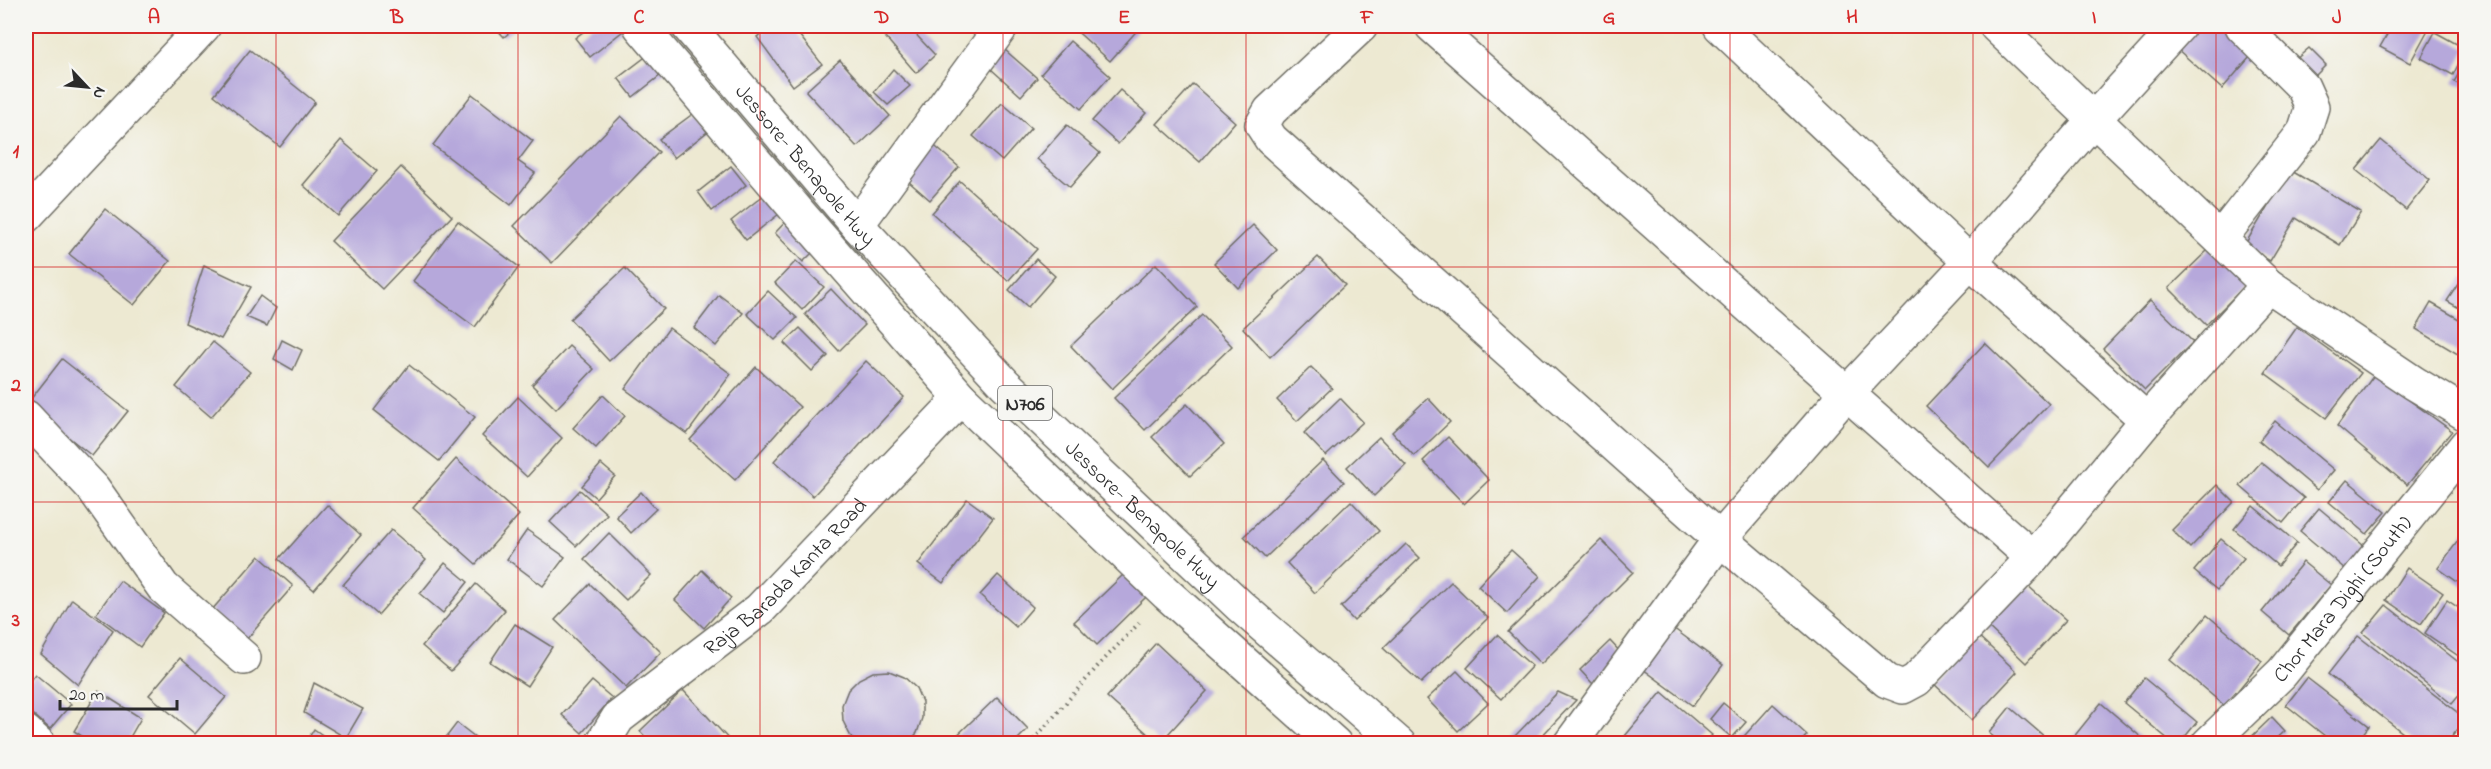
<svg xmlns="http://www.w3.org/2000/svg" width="2491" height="769" viewBox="0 0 2491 769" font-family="'Indie Flower',sans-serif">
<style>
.building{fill:#b6a8db}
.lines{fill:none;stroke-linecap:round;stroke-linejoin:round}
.minor-casing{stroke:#6f6e65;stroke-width:36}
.highway-casing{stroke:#6f6e65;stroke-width:36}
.path{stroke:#6f6e65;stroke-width:4;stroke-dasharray:1.5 4.5;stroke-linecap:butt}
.minor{stroke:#fff;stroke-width:33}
.highway{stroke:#fff;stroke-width:33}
.grid{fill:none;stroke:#d62828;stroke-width:1.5;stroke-opacity:0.55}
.labels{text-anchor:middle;stroke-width:6;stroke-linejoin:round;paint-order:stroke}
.shield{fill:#f6f6f2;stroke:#686867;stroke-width:1.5}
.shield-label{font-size:20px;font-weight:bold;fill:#2b2b2b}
.street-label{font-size:21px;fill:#2b2b2b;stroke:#f6f6f2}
.neatline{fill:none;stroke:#d62828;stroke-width:2}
.grid-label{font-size:20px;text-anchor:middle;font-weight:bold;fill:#d62828}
</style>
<rect width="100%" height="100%" fill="#f6f6f2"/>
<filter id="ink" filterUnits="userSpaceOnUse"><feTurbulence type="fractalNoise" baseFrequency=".0167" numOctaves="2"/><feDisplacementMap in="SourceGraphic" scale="12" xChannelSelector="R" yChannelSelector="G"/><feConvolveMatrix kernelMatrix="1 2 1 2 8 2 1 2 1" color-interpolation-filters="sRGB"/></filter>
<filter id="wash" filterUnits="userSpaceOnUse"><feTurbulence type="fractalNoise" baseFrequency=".008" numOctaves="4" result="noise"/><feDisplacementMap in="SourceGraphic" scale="24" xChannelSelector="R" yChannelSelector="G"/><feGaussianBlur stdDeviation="1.35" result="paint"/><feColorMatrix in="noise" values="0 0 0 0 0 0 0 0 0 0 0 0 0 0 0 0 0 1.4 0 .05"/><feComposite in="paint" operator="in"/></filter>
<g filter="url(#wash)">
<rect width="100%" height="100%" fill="#ede9d2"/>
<g id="blocks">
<!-- building -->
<g class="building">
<polygon points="494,26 518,26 504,37"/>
<polygon points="591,26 620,26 623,31 590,57 575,38"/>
<polygon points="771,26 792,26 822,64 793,86 757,37"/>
<polygon points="885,26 908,26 935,55 916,73 880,31"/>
<polygon points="1071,26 1141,26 1110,61"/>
<polygon points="2196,26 2230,26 2257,49 2222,89 2176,48"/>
<polygon points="2392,26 2424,26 2429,28 2410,63 2380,47"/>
<polygon points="2435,32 2466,49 2453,75 2421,58"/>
<polygon points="1070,41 1110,76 1081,109 1041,74"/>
<polygon points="997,43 1037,78 1021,96 981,60"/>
<polygon points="2309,48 2326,65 2312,79 2294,61"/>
<polygon points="250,50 315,102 280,147 214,95"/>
<polygon points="652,52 666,71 633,97 618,78"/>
<polygon points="840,60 890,116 857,147 806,91"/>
<polygon points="2466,61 2466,88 2454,82"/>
<polygon points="893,69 910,86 888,105 874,92"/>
<polygon points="1193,84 1235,122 1200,162 1157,124"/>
<polygon points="1120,90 1146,113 1118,144 1092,121"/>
<polygon points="472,94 533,141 518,161 535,173 511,205 433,145"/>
<polygon points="1002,103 1031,128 1002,161 973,136"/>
<polygon points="694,113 707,132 674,158 659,139"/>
<polygon points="621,116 659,152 552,263 514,226"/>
<polygon points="1067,125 1100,153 1070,187 1037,159"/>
<polygon points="341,140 377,171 338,216 303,185"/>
<polygon points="2381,140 2430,180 2406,210 2356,170"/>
<polygon points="930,142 959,167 930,200 901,175"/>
<polygon points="731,166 746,185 712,211 698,192"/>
<polygon points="401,167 452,216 382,289 331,241"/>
<polygon points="2290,170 2361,212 2340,245 2296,218 2270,261 2244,246"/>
<polygon points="960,181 1037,249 1008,281 932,213"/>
<polygon points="764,195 779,214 746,240 731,221"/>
<polygon points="105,209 170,261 134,305 69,254"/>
<polygon points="790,217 819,246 803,262 775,233"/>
<polygon points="458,221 519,267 475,327 413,281"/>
<polygon points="1253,225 1277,250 1238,288 1214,263"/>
<polygon points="2210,248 2246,285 2206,325 2169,288"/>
<polygon points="1318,257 1345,285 1270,357 1243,328"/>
<polygon points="1036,259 1055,276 1028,307 1009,290"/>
<polygon points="796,261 824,287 802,310 775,283"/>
<polygon points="1156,264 1197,307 1112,389 1071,346"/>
<polygon points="204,265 251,287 221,339 185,323"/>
<polygon points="625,268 664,309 609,361 570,319"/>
<polygon points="2462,278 2466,280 2466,312 2447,301"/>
<polygon points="831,289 865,325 839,351 805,314"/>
<polygon points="768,291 797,318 775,340 747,314"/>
<polygon points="719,295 743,313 716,346 694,328"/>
<polygon points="260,296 276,308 267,326 246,317"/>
<polygon points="2150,300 2193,342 2145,390 2103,349"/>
<polygon points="2431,303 2466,323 2466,359 2416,329"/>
<polygon points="1202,315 1232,346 1145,430 1114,398"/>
<polygon points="2297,327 2361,373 2326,418 2265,373"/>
<polygon points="669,328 731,374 687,434 625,389"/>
<polygon points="800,328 828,356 812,371 784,343"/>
<polygon points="282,340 302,350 293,370 274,359"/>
<polygon points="213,342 250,372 211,417 176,387"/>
<polygon points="1985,343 2049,404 1989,467 1926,406"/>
<polygon points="569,346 594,369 556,409 532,385"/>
<polygon points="62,359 128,411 92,456 27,404"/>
<polygon points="866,361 904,397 813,496 774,461"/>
<polygon points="409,365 475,417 439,461 374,410"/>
<polygon points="756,367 800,407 735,480 690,440"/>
<polygon points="1311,367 1332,388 1297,421 1277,400"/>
<polygon points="2374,375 2452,431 2407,485 2337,426"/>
<polygon points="603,395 625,416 596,448 573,428"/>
<polygon points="518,397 562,438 527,477 482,436"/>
<polygon points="1340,398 1363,422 1326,456 1304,433"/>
<polygon points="1428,398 1450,422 1414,456 1392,432"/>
<polygon points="1187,404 1224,444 1190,476 1152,437"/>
<polygon points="2275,421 2334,470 2317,490 2259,441"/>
<polygon points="1379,437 1406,465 1374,496 1347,467"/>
<polygon points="1448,437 1489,480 1464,504 1423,461"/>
<polygon points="456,459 519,515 476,564 413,508"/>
<polygon points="1323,460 1344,482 1265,558 1244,536"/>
<polygon points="2261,462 2304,498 2283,523 2240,486"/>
<polygon points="601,464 615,476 596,498 582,486"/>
<polygon points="2347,480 2386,512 2367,534 2329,502"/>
<polygon points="2217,485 2234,502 2190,548 2172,530"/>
<polygon points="580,490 607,514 576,546 550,522"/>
<polygon points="641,492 656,509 631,533 616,516"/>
<polygon points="967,499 993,518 943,583 918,564"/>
<polygon points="1351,501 1379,531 1315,593 1287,563"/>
<polygon points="327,505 361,535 314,590 279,559"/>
<polygon points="2253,506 2297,543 2278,566 2234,529"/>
<polygon points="2319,508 2364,546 2345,569 2300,531"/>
<polygon points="391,530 426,560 378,615 343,585"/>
<polygon points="527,530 565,557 543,586 507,559"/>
<polygon points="2466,530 2466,588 2438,568"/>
<polygon points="609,533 651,575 626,600 584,559"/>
<polygon points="2221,539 2244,558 2217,590 2194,571"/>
<polygon points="1601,540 1633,572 1541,664 1508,632"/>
<polygon points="1406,544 1420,558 1354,621 1341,607"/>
<polygon points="1511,550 1540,576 1507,613 1478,586"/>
<polygon points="259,556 293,586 245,641 211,611"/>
<polygon points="2303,562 2331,585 2289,635 2262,612"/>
<polygon points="445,563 468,582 443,613 420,594"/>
<polygon points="2407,568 2443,593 2421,624 2386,600"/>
<polygon points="702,570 731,598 704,628 675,600"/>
<polygon points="998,575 1033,607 1016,627 980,595"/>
<polygon points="1123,575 1146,597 1097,645 1074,622"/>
<polygon points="120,581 164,613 140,647 96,614"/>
<polygon points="1451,582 1488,618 1421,683 1383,648"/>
<polygon points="2025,583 2066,620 2026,663 1985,624"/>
<polygon points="476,584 505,610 451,671 422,646"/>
<polygon points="590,584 661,652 626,688 555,620"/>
<polygon points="72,599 113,630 78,685 41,654"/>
<polygon points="2447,600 2466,613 2466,650 2460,657 2425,633"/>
<polygon points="2386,605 2466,668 2466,687 2452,704 2363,633"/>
<polygon points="2207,615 2262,661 2225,706 2170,660"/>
<polygon points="515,624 552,647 527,686 490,662"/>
<polygon points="1669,625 1723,665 1693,706 1639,666"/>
<polygon points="1976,634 2017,672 1972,720 1931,681"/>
<polygon points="1497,635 1532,666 1501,699 1467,668"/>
<polygon points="2358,636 2466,719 2446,744 2417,744 2328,674"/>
<polygon points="1610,641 1623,655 1593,684 1580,670"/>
<polygon points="1156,643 1207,691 1159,744 1107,697"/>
<polygon points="180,658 226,697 195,734 149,695"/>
<polygon points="889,671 904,677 916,688 922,702 922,718 917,733 907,744 858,744 850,735 843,721 842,705 848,690 859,679 873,672"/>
<polygon points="1457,671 1488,703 1458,731 1427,699"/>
<polygon points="35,674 71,704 50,729 26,708 26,685"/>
<polygon points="2144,678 2197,722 2179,744 2174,744 2124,703"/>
<polygon points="2307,678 2369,726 2355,744 2335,744 2286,705"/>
<polygon points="592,681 612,698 582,733 562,715"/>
<polygon points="314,683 363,709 346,738 304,713"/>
<polygon points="683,690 733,744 652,744 640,731"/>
<polygon points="98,691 141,718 126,744 94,744 74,731"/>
<polygon points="1558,692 1576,700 1534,744 1516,744 1512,739"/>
<polygon points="1662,692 1712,735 1705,744 1634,744 1625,736"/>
<polygon points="997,697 1028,729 1013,744 948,744"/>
<polygon points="1723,703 1746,722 1732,738 1710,719"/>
<polygon points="2101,703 2149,744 2068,744"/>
<polygon points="1773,704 1807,735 1799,744 1737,744"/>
<polygon points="2010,707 2053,744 2002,744 1989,733"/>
<polygon points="2272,717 2285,731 2271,744 2244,744"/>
<polygon points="457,723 484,744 441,744"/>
<polygon points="314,729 335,744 305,744"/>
</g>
</g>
</g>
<g filter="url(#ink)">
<use href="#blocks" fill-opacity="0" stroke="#6f6e65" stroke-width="1.5"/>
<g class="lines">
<defs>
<g id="minor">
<polyline points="1361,26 1270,111 1262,125 1271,139 1720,539 1570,744"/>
<polyline points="1432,26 2033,558"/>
<polyline points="1720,26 1970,262 2147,420"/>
<polyline points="1996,26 2268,285 2414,383 2466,414"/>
<polyline points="2179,26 2095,118 1970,262 1846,394 1720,539 1887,681 1903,687 1916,680 2033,558 2147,420 2268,285"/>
<polyline points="26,216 204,26"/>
<polyline points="857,225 1002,26"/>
<polyline points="2220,239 2304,132 2312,107 2303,87 2242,26"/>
<polyline points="26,417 93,488 163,587 244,658"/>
<polyline points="26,732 39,744"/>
<path id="s1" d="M602,744l16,-26 142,-109 201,-211"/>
<path id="s2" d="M2208,744l74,-71 184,-228"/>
</g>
<g id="highway">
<polyline points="640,26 800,214 961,398 1167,594 1335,744"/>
<path id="s3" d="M688,26l169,199 148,159 235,222 159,138"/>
</g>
</defs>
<!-- minor casing -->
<use href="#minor" class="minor-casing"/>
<!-- highway casing -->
<use href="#highway" class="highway-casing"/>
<!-- path -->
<polyline class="path" points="1030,744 1097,667 1142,620"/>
<!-- minor -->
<use href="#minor" class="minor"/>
<!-- highway -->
<use href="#highway" class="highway"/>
</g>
</g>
<!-- grid -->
<path class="grid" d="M276,26v718M518,26v718M760,26v718M1003,26v718M1246,26v718M1488,26v718M1730,26v718M1973,26v718M2216,26v718M26,267h2440M26,502h2440"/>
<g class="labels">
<!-- shield labels -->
<rect class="shield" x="998" y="386" width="54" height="34" rx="4.5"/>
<g class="shield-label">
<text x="1025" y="410">N706</text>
</g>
<!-- street labels -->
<g class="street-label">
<text dy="7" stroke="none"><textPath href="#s3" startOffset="182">Jessore- Benapole Hwy</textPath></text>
<text dy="7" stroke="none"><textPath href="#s3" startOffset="668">Jessore- Benapole Hwy</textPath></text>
<text dy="7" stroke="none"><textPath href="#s1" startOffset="250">Raja Barada Kanta Road</textPath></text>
<text dy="7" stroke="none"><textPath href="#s2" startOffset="198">Chor Mara Dighi (South)</textPath></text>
</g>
</g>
<!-- margin -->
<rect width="2491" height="769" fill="none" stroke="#f6f6f2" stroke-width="66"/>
<!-- north arrow -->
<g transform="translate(87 87) rotate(116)" stroke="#f6f6f2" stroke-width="4.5" paint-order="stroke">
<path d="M0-4.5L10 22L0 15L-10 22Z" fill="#2b2b2b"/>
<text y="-9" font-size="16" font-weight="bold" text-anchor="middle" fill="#2b2b2b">N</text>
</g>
<!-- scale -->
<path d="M60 700v9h117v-9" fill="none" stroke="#2b2b2b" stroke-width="3"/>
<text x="69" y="700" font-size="18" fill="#2b2b2b" stroke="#f6f6f2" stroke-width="4.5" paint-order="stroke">20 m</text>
<rect x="33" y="33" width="2425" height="703" class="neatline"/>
<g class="grid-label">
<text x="154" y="23">A</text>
<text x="397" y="23">B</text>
<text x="639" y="23">C</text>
<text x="882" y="23">D</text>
<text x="1124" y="23">E</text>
<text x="1367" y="23">F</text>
<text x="1609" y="23">G</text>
<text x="1852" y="23">H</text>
<text x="2094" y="23">I</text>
<text x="2337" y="23">J</text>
<text x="16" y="157">1</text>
<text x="16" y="391">2</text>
<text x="16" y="626">3</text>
</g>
</svg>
